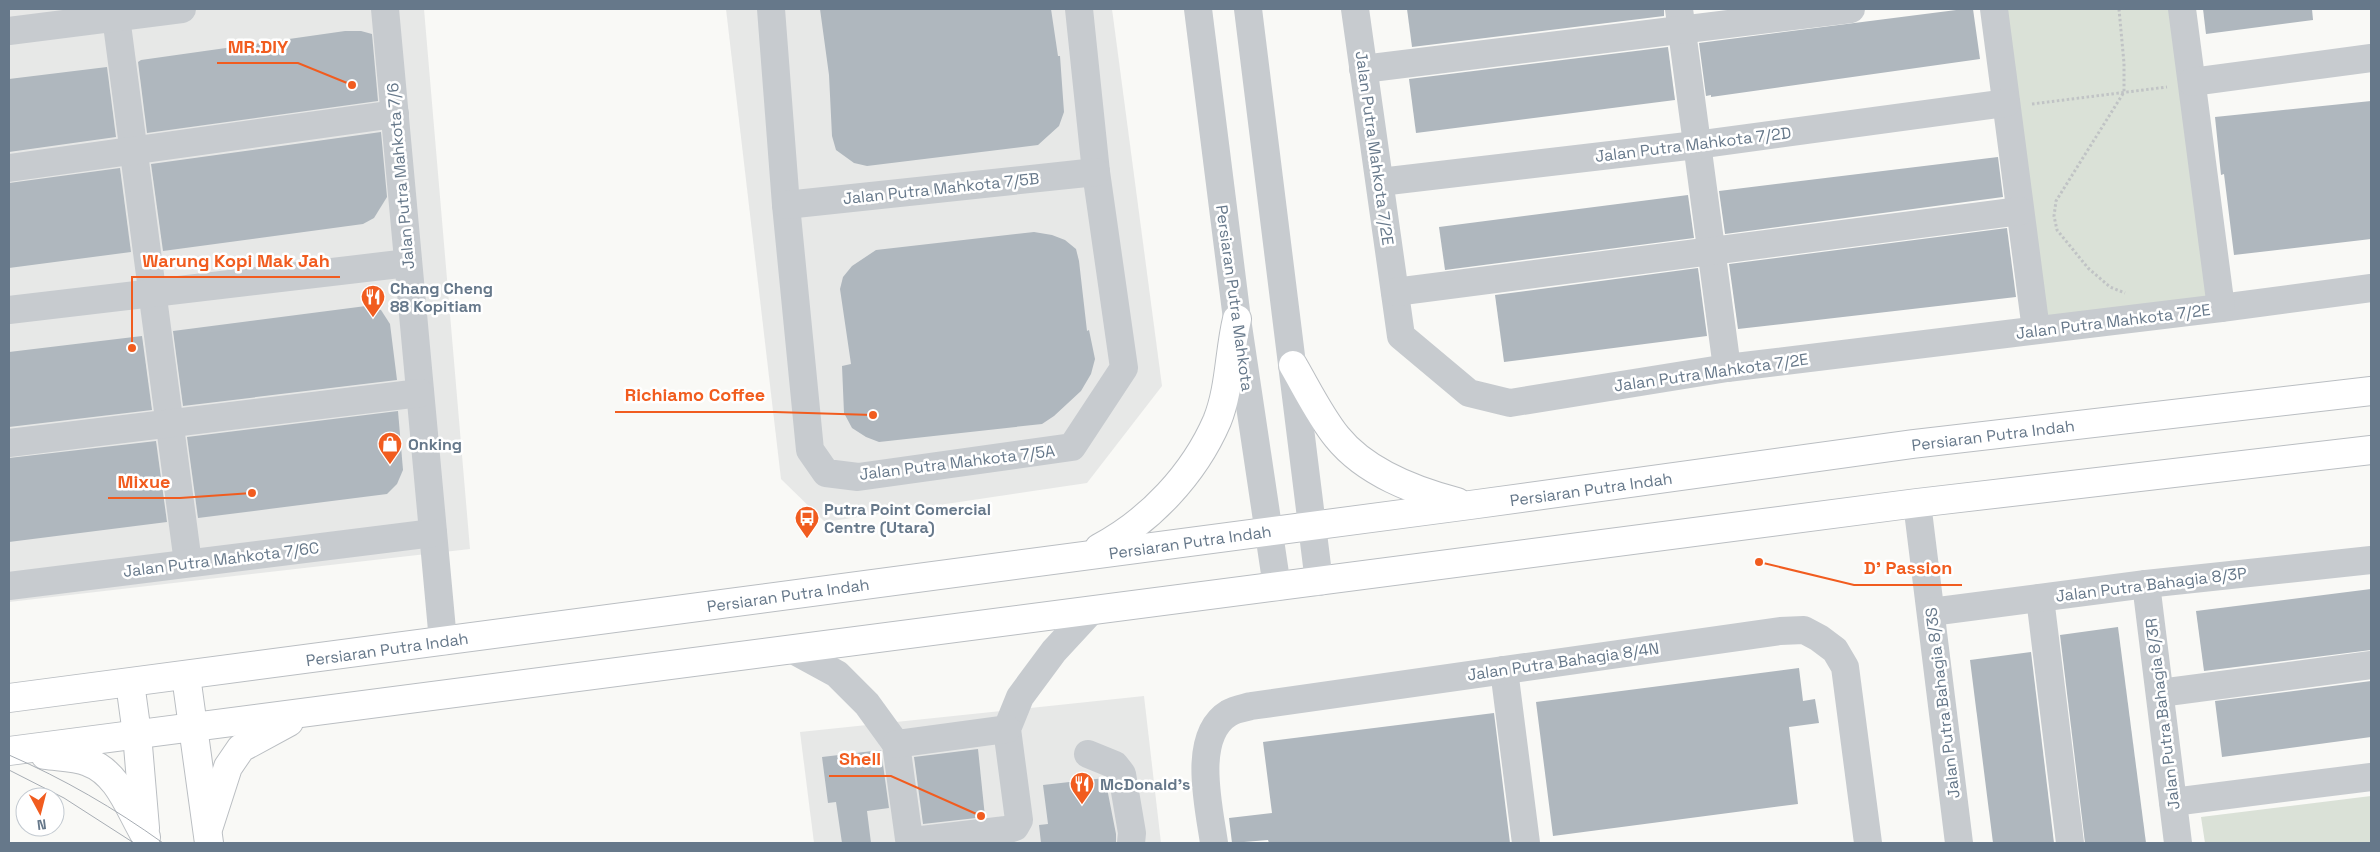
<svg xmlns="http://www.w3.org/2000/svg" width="2380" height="852" viewBox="0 0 2380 852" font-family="'Space Grotesk',sans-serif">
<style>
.built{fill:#e7e8e7}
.green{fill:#dae1d7}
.building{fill:#afb7be}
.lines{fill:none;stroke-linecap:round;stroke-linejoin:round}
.major-casing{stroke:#babec2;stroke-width:30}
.path{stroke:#c0c3c5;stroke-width:3;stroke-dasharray:2.5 2.5;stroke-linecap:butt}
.minor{stroke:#c7cbcf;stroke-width:28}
.major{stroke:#fff;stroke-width:28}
.tram{stroke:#a7adb4;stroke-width:1}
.labels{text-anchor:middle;stroke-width:5;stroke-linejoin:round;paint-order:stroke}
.street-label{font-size:16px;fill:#66788a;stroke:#fff}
.poi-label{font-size:16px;font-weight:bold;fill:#66788a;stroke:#fff;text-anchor:start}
.leader{fill:none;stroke:#f15c1f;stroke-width:2}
.callout-dot{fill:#f15c1f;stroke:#fff;stroke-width:2}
.callout-label{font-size:18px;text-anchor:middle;font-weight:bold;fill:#f15c1f;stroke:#fff;stroke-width:5;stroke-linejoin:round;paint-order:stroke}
</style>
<rect width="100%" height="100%" fill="#f9f9f6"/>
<!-- built -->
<g class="built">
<polygon points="9,9 424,9 470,549 9,602"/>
<polygon points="726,9 1112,9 1162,386 1087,483 825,522 781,479"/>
<polygon points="1144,696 1161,843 814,843 800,732"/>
</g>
<!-- green -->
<g class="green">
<polygon points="2002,9 2175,9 2215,300 2042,320"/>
<polygon points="2371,796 2371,843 2205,843 2201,817"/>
</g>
<!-- building -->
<g class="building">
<polygon points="820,9 1051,9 1058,56 1060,56 1064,112 1059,126 1038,145 867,166 854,163 836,150 832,136 829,75"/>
<polygon points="1407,9 1664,9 1664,16 1412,47"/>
<polygon points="1964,9 1973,9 1980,59 1711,97 1711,95 1706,96 1699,43"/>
<polygon points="2203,9 2312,9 2313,20 2206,34"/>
<polygon points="345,31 361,31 372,34 378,101 147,133 138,62 141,60"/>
<polygon points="1668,47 1675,100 1416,133 1409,79"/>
<polygon points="107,67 116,137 9,152 9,79"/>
<polygon points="2371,101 2371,239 2234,255 2224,174 2221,175 2215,117"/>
<polygon points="381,132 387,197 374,218 363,224 163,251 151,164"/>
<polygon points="1998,157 2003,197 1725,234 1719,191"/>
<polygon points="120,168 131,252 9,268 9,183"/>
<polygon points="1688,195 1694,238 1445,270 1439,227"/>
<polygon points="2007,228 2016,297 1738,329 1729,264"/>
<polygon points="1034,232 1052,235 1065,240 1076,249 1079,261 1087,331 1089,330 1095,359 1091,374 1081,391 1054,416 1042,424 879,442 866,437 852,428 844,413 842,366 851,364 840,289 843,277 852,266 876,250"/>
<polygon points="1698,268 1707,336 1504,362 1495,295"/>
<polygon points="366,306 381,310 390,324 397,380 183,406 173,331"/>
<polygon points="142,336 152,410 9,427 9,352"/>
<polygon points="398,411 403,470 397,484 387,494 198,518 187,437"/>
<polygon points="156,441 167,522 9,542 9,458"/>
<polygon points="2371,589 2371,650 2204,671 2196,611"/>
<polygon points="2118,627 2146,843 2085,843 2060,635"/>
<polygon points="2031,652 2054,843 1993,843 1970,660"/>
<polygon points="1799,668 1803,701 1815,699 1819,723 1789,727 1798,804 1553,836 1536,702"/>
<polygon points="2371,681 2371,737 2222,757 2215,701"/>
<polygon points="1494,713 1510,843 1269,843 1268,840 1232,843 1229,818 1272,813 1263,742"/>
<polygon points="978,749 985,817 923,824 914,757"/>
<polygon points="881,750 889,808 867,811 871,843 842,843 836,802 828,803 822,757"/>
<polygon points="1105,778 1116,834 1116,843 1041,843 1039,825 1048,824 1043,785"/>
</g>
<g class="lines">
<defs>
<g id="major">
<path d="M1293,365c14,24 27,51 44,72 29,36 78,54 120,65"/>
<path d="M1099,548c51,-27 95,-74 118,-127 13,-32 12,-69 20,-102"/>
<polyline points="186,676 209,843"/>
<polyline points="130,683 137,734 145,828"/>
<polyline points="9,698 1470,505 1913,444 2371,391"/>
<polyline points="9,751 1917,503 2371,450"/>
<path d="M45,755c14,2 30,2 43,7 31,11 42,49 58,75"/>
<polyline points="209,826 228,767 241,748 289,722"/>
</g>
</defs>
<!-- major casing -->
<use href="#major" class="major-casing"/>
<!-- path -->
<g class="path">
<polyline points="2119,9 2124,63 2124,92 2056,201 2054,216 2057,230 2088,268 2110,287 2125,293"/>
<polyline points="2032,104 2167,87"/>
</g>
<!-- minor -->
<g class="minor">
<polyline points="385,9 443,641"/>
<polyline points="771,9 786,205 810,450 826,473 858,477 1072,447 1124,368 1096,172 1079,9"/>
<polyline points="1198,9 1237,319 1277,587"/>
<polyline points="1248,9 1319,582"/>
<polyline points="1355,9 1401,336 1469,393 1510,403 1727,368 2221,308 2371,288"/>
<polyline points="1679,9 1727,368"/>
<polyline points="1994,9 2036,330"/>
<polyline points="2182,9 2221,308"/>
<polyline points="116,17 188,563"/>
<polyline points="9,31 182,9"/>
<polyline points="1363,69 1851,9"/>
<polyline points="2192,82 2371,58"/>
<polyline points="9,168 395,114"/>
<polyline points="1380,182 1696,145 2006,103"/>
<polyline points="786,205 1096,172"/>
<polyline points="1395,292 2020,211"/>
<polyline points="9,310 408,263"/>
<polyline points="9,443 420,393"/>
<polyline points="1917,503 1959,843"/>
<polyline points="2146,584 2178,843"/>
<polyline points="9,586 433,533"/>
<polyline points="2040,598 2070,843"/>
<polyline points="1931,612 2146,584 2371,560"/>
<polyline points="793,650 837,674 867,704 896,744 909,839 913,841 1006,830 1015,827 1019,820 1007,729 1020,697 1054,651 1091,611"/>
<polyline points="1504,670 1526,843"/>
<polyline points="2160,693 2371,665"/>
<polyline points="896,744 1007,729"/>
<polyline points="1088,754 1115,765 1122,774 1132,833 1131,843"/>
<polyline points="2173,802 2371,777"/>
<path d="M1214,843c-5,-36 -23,-107 15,-130 6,-4 15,-5 22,-7l529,-75 24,-1 15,8 16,12 10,17 23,176"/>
</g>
<!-- major -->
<use href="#major" class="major"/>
<!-- tram -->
<g class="tram">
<path d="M9,755c55,24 105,53 154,88"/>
<polyline points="9,770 64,798 134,843"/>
<polyline points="9,843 10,843"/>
</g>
</g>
<!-- icons -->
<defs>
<symbol id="restaurant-pin" viewBox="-11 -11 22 30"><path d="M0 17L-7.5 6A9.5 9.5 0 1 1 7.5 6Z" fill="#f15c1f" stroke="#fff"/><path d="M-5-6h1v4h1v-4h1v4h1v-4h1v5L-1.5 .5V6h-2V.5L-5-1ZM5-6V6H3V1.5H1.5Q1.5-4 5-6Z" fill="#fff"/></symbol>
<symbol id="shop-pin" viewBox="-11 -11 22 30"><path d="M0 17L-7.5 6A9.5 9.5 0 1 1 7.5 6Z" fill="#f15c1f" stroke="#fff"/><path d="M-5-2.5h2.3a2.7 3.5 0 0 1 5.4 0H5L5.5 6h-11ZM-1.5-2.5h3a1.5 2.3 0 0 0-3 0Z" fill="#fff"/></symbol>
<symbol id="bus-pin" viewBox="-11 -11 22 30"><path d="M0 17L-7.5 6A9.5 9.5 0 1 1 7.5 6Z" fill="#f15c1f" stroke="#fff"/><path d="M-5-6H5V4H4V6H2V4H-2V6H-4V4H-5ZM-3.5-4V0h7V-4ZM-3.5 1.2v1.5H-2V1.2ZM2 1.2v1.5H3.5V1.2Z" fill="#fff"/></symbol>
</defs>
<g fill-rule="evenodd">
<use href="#restaurant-pin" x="359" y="283" width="28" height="38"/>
<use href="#shop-pin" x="376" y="430" width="28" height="38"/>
<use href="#bus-pin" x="793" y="504" width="28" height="38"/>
<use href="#restaurant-pin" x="1068" y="770" width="28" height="38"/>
</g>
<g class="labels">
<!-- street labels -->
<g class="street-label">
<text transform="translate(1693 144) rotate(-7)" y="6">Jalan Putra Mahkota 7/2D</text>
<text transform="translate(1375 148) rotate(82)" y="6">Jalan Putra Mahkota 7/2E</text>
<text transform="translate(400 176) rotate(-95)" y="6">Jalan Putra Mahkota 7/6</text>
<text transform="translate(941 188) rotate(-6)" y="6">Jalan Putra Mahkota 7/5B</text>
<text transform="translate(1235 298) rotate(82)" y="6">Persiaran Putra Mahkota</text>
<text transform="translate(2113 321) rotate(-7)" y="6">Jalan Putra Mahkota 7/2E</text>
<text transform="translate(1711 372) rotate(-8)" y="6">Jalan Putra Mahkota 7/2E</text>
<text transform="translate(1993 435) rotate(-7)" y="6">Persiaran Putra Indah</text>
<text transform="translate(957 462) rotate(-7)" y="6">Jalan Putra Mahkota 7/5A</text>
<text transform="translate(1591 489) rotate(-8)" y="6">Persiaran Putra Indah</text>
<text transform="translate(1190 542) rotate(-8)" y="6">Persiaran Putra Indah</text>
<text transform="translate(221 559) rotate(-7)" y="6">Jalan Putra Mahkota 7/6C</text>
<text transform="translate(2151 584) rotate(-7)" y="6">Jalan Putra Bahagia 8/3P</text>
<text transform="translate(788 595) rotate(-8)" y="6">Persiaran Putra Indah</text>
<text transform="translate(387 649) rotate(-8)" y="6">Persiaran Putra Indah</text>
<text transform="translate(1563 661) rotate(-8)" y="6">Jalan Putra Bahagia 8/4N</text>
<text transform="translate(1942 703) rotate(-97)" y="6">Jalan Putra Bahagia 8/3S</text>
<text transform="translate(2162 714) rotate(-97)" y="6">Jalan Putra Bahagia 8/3R</text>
</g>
<!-- poi labels -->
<g class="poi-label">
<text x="390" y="294">Chang Cheng<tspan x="390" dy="18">88 Kopitiam</tspan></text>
<text x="408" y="450">Onking</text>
<text x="824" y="515">Putra Point Comercial<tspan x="824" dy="18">Centre (Utara)</tspan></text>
<text x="1100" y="790">McDonald's</text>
</g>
</g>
<!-- callouts -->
<path class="leader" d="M352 85L298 63H217M132 348L132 277H340M873 415L775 412H615M252 493L180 498H108M1759 562L1854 585H1962M981 816L891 776H829"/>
<g class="callout-dot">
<circle cx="352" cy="85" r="5"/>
<circle cx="132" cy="348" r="5"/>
<circle cx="873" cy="415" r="5"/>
<circle cx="252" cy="493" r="5"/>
<circle cx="1759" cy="562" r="5"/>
<circle cx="981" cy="816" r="5"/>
</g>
<g class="callout-label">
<text x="258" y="53">MR.DIY</text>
<text x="236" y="267">Warung Kopi Mak Jah</text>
<text x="695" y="401">Richiamo Coffee</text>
<text x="144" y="488">Mixue</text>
<text x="1908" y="574">D' Passion</text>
<text x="860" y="765">Shell</text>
</g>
<!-- border -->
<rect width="2380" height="852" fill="none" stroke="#66788a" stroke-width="20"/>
<!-- north arrow -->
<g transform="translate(40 812) rotate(173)"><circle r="24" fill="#ffffff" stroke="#c2c9d0"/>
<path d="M0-4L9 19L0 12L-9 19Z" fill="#f15c1f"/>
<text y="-8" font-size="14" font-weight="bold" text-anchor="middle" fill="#66788a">N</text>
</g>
</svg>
